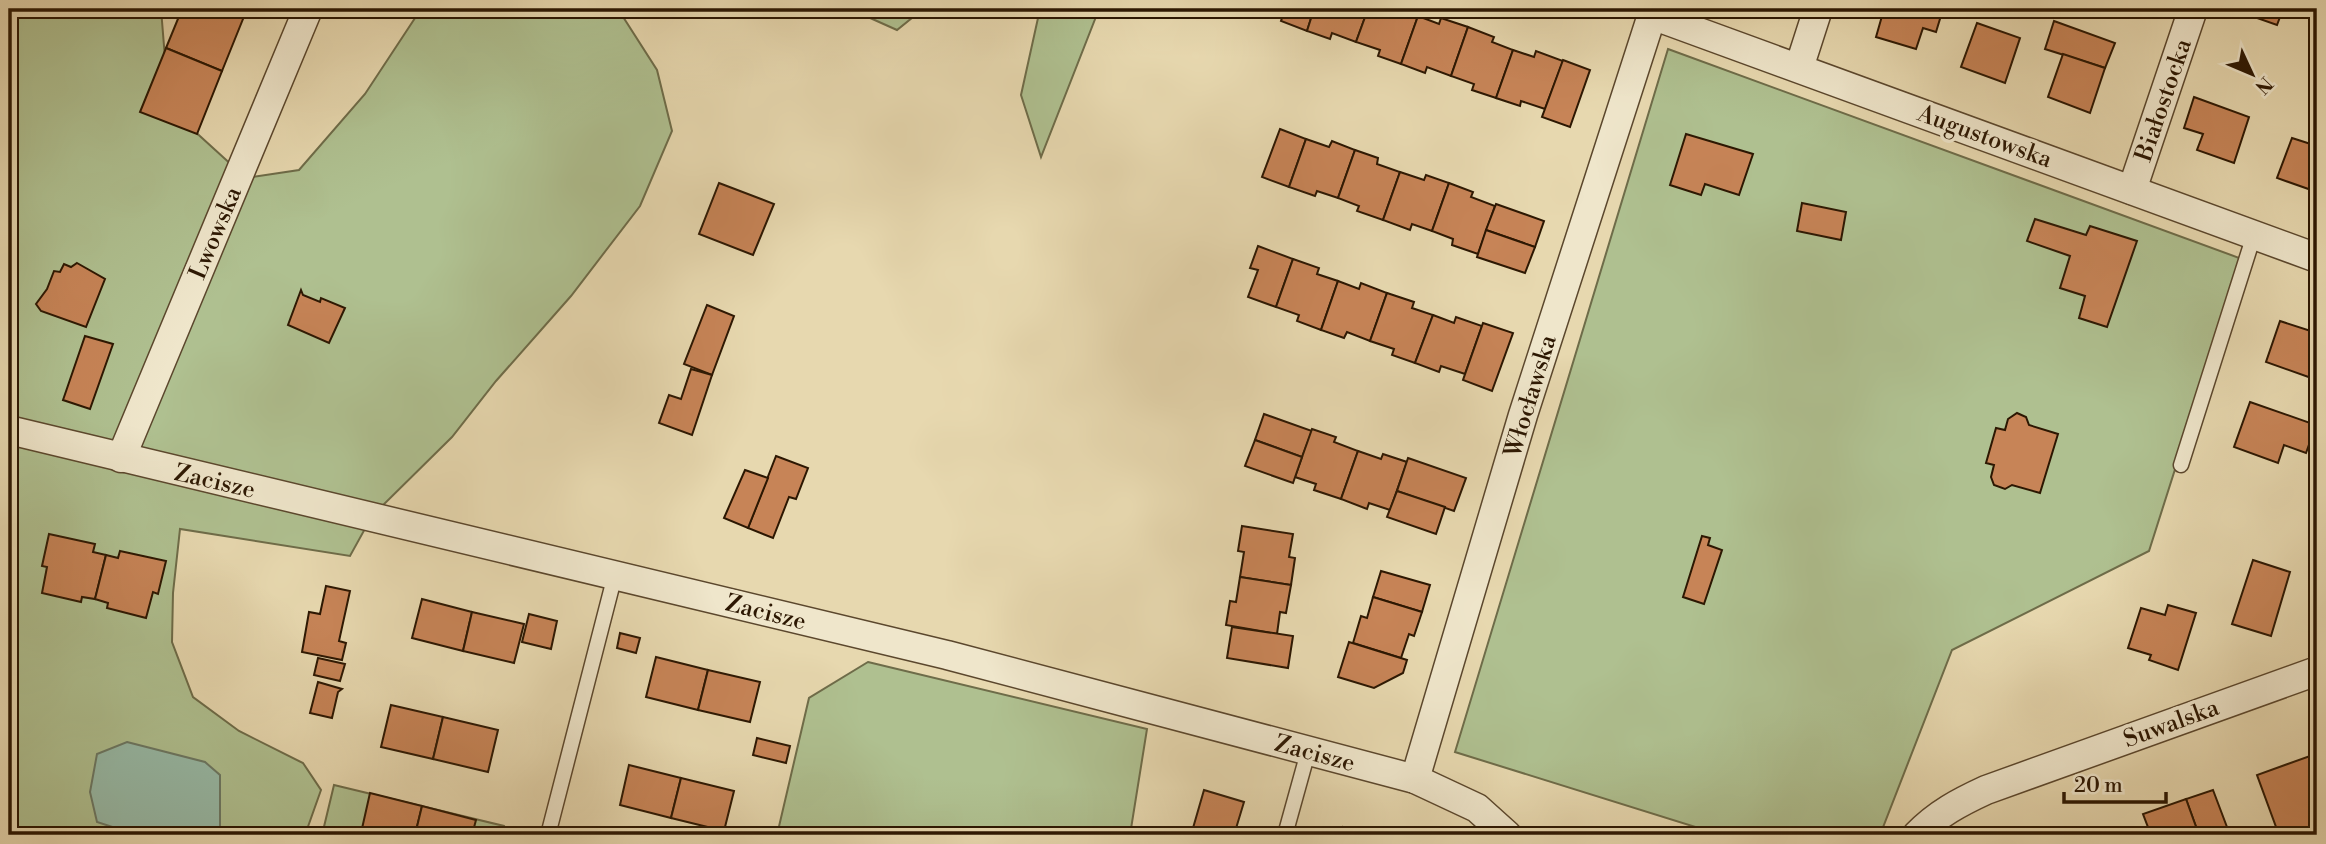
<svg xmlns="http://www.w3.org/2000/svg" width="2326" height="844" viewBox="0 0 2326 844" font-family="'Libre Bodoni',serif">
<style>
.green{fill:#afc090;stroke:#6e6c49;stroke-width:2}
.water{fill:#97baa7;stroke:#6c7965;stroke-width:2}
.building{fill:#c78457;stroke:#2c1702;stroke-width:2}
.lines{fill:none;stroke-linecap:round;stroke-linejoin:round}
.service-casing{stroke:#5b472d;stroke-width:17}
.minor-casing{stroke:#5b472d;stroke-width:31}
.service{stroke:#efe6cb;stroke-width:14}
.minor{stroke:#efe6cb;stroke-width:28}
.labels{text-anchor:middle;stroke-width:7;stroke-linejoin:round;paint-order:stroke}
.street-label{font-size:24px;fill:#2c1702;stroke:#efe6cb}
</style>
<rect width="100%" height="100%" fill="#e7d8af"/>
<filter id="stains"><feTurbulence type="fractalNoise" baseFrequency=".00286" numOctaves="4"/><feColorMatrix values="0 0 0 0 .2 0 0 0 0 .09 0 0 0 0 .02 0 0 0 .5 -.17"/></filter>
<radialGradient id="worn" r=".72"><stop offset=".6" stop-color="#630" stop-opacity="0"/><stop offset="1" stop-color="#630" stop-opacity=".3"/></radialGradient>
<!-- green -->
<g class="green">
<polygon points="9,9 161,9 168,95 190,127 246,178 299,170 365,94 421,9 618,9 657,70 672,131 640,206 571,296 496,381 452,437 372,516 350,556 180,529 173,593 172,642 193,697 239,731 303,763 321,790 305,835 9,835"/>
<polygon points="850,9 923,9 897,30"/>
<polygon points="1040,9 1099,9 1041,157 1021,95"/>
<polygon points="1668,49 2242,259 2149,551 1952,650 1880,835 1721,835 1455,752"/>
<polygon points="868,662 1147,729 1130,835 777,835 809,698"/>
<polygon points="334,785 504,826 510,835 322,835"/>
</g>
<!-- water -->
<polygon class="water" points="127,742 205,762 220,775 220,835 137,835 97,822 90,792 97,754"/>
<!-- building -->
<g class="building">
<polygon points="182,9 247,9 222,71 166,48"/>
<polygon points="1285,9 1314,9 1307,31 1281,21"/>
<polygon points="1314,9 1368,9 1356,42 1332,33 1330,39 1307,31"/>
<polygon points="1368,9 1399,9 1418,16 1401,64 1378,56 1380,50 1356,42"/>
<polygon points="1884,9 1943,9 1936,32 1923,28 1916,49 1876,37"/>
<polygon points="2238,9 2283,9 2277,25 2237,11"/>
<polygon points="1418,16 1439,24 1441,18 1468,27 1451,76 1427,67 1425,73 1401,64"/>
<polygon points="2054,21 2115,43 2105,68 2045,49"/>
<polygon points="1977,23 2020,38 2005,83 1961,67"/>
<polygon points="1468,27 1494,37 1492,42 1513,50 1496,98 1472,90 1474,84 1451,76"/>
<polygon points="166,48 222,71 197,134 140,112"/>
<polygon points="1513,50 1534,57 1536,51 1563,61 1545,109 1521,101 1520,106 1496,98"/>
<polygon points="2063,54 2105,68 2090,113 2048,97"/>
<polygon points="1563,60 1590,70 1570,127 1542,117"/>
<polygon points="2194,97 2249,117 2234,163 2197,150 2203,134 2184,128"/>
<polygon points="1280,129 1306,139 1289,187 1262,177"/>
<polygon points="1686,134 1753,154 1739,195 1705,184 1701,195 1670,185"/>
<polygon points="2292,138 2317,146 2317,192 2277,178"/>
<polygon points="1306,139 1329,147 1332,141 1355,150 1338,198 1317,191 1315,196 1289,187"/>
<polygon points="1355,150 1378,158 1377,164 1400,172 1383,220 1357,211 1359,206 1338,198"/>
<polygon points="1400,172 1424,180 1426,175 1449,183 1432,231 1412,224 1410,230 1383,220"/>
<polygon points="719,183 774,204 753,255 699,234"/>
<polygon points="1449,183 1473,192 1471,197 1495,206 1478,254 1452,245 1453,239 1432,231"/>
<polygon points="1802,203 1846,212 1841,240 1797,231"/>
<polygon points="1496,204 1544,221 1535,247 1486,230"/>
<polygon points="2035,219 2086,235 2090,226 2137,241 2107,327 2079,318 2085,296 2060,288 2070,256 2027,241"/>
<polygon points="1486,230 1535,247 1525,273 1477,257"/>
<polygon points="1258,246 1293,259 1276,307 1248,297 1258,270 1250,268"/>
<polygon points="1293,259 1319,268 1317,274 1338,281 1321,330 1297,321 1299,315 1276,307"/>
<polygon points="77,263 105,279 86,327 41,311 36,304 47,289 54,271 60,272 64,264 71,267"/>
<polygon points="1338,281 1359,289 1361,283 1387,293 1370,341 1347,332 1344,338 1321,330"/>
<polygon points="301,290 303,295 320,302 321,298 345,308 329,343 288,325"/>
<polygon points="1387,293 1414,302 1412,308 1433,315 1415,363 1392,355 1394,349 1370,341"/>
<polygon points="707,305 734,316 712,375 684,364"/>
<polygon points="1433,315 1454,323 1456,317 1482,326 1465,374 1441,366 1439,372 1415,363"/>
<polygon points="2280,321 2317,333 2317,380 2266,362"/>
<polygon points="1483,323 1513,333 1492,391 1463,380"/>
<polygon points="85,336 113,344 90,409 63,400"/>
<polygon points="691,369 712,375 692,435 659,423 669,395 681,399"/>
<polygon points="2250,402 2316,425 2306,453 2284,445 2278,463 2234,447"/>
<polygon points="2017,413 2026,417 2029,425 2058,434 2040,493 2012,485 2005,489 1994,485 1991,477 1994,465 1986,463 1996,428 2005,430 2008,419"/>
<polygon points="1264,414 1312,431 1302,457 1255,440"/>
<polygon points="1312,429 1336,437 1334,442 1358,451 1341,499 1314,490 1316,484 1295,477"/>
<polygon points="1255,440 1302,457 1293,483 1245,466"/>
<polygon points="1358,451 1381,459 1383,454 1407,462 1390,510 1369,503 1367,509 1341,499"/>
<polygon points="776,456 808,468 796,499 789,497 773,538 748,528"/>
<polygon points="1408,458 1466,478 1454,511 1397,491"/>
<polygon points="745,470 768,478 748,528 724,518"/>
<polygon points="1397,491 1445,507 1436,534 1387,517"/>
<polygon points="1242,526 1293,534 1289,557 1295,558 1291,585 1240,577 1244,552 1238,551"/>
<polygon points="49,534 95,544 93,552 106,555 95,599 82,597 81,602 42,593 47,567 42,566"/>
<polygon points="1702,536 1710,538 1708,545 1722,550 1704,604 1683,597"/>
<polygon points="120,551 166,561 158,594 153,592 146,618 107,608 108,603 95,599 106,555 118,558"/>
<polygon points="2253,560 2290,572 2271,636 2232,624"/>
<polygon points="1381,571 1430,585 1422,612 1373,597"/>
<polygon points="1240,577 1291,585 1286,613 1280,612 1277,634 1226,625 1230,601 1236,602"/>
<polygon points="326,586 350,591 339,641 346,643 342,660 302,652 309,612 320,614"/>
<polygon points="1373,597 1422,612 1414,636 1409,634 1401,658 1353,643 1361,616 1367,618"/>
<polygon points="422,599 472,612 463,651 412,638"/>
<polygon points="2168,605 2196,613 2178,670 2149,660 2151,655 2128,648 2141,608 2165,615"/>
<polygon points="472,612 524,624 514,663 463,651"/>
<polygon points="529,614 557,621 551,649 522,642"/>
<polygon points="1232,627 1293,636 1288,668 1227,658"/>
<polygon points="620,633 640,638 636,653 617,648"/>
<polygon points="1349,642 1407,660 1403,673 1374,688 1338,677"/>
<polygon points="656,657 708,670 698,710 646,697"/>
<polygon points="318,658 345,664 340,681 314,675"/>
<polygon points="708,670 760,682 750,722 698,710"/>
<polygon points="318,682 342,689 338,692 332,718 310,713"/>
<polygon points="391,705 443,717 433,759 381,747"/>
<polygon points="443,717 498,730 488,772 433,759"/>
<polygon points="757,738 790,746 786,763 753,755"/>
<polygon points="2310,756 2317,777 2317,835 2279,835 2257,775"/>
<polygon points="629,765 681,778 671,818 620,805"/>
<polygon points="681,778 734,791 724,831 671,818"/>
<polygon points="1204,790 1244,802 1234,835 1191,835"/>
<polygon points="2213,790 2230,835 2199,835 2186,799"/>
<polygon points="370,793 422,806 415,835 361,833"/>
<polygon points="2186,799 2199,835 2151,835 2143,814"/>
<polygon points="422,806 476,820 472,835 415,835"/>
<polygon points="1343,827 1369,835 1341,835"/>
</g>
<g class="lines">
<defs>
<g id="service">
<polyline points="2181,465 2254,235"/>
<polyline points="548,835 615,575"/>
<polyline points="1285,835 1308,752"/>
</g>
<g id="minor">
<polyline points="1799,68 1818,9"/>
<polyline points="2132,190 2193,9"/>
<polyline points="9,430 947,655 1415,779 1477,808 1507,835"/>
<polyline points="121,458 308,9"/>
<polyline points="1415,779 1523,415 1652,15 2317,258"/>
<path d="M1917,835c20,-21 43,-33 69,-45l331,-119"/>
</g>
</defs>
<!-- service casing -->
<use href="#service" class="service-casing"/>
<!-- minor casing -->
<use href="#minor" class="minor-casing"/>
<!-- service -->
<use href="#service" class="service"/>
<!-- minor -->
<use href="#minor" class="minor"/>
</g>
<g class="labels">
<!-- street labels -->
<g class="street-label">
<text transform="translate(2163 100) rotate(-71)" y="8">Białostocka</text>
<text transform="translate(1985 136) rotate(20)" y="8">Augustowska</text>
<text transform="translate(215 233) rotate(-67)" y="8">Lwowska</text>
<text transform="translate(1530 396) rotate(-73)" y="8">Włocławska</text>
<text transform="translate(215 481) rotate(13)" y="8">Zacisze</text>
<text transform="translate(766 612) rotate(14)" y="8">Zacisze</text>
<text transform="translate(2171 723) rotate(-20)" y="8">Suwalska</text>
<text transform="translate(1315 753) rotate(15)" y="8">Zacisze</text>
</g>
</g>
<!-- margin -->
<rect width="2326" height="844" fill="none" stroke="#e7d8af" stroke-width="35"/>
<rect x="10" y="10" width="2305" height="823" fill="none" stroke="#2c1702" stroke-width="3.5"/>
<rect x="18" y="18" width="2291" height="809" fill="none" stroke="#2c1702" stroke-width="2"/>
<!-- north arrow -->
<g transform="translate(2252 74) rotate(134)" stroke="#efe6cb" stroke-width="5" paint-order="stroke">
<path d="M0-5L12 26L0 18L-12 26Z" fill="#2c1702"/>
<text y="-10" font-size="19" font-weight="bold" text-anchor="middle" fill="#2c1702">N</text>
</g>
<!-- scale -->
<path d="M2064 792v10h102v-10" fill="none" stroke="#2c1702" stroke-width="3.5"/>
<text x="2074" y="792" font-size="21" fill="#2c1702" stroke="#efe6cb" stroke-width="5" paint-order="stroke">20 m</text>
<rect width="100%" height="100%" filter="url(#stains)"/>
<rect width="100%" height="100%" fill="url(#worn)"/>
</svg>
